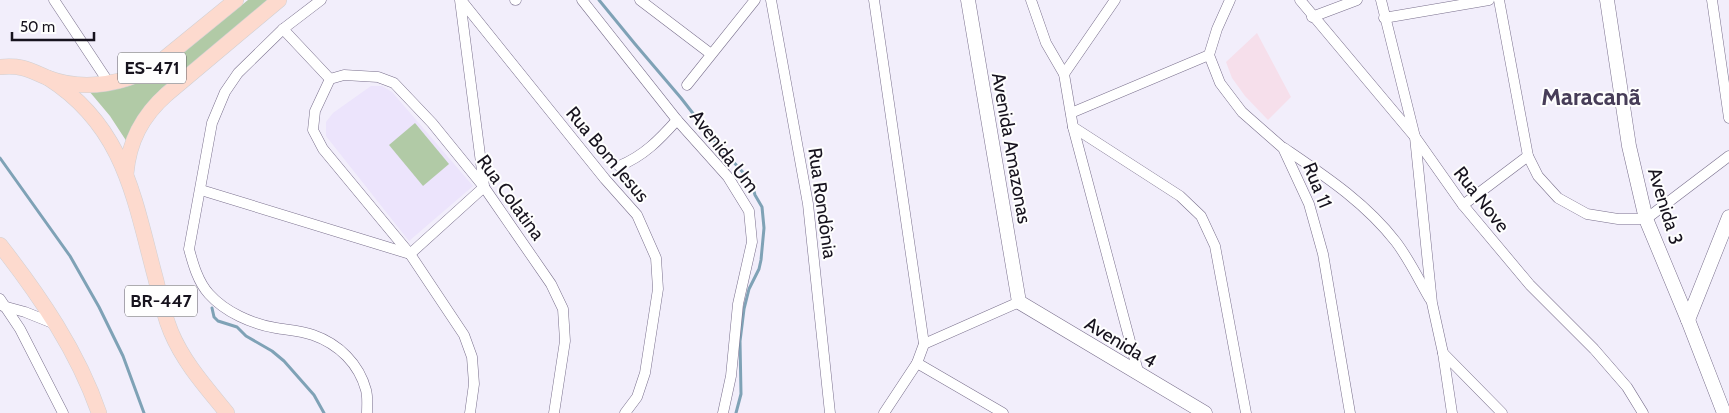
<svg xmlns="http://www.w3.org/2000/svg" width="1729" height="413" viewBox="0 0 1729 413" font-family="Cabin,sans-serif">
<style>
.built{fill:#ece4fc}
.medical{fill:#f6dfeb}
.green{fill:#b1caa6}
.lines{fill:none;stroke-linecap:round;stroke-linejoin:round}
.stream{stroke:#7fa2b6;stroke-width:3}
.street-casing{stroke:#796f8c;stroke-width:11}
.secondary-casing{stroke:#796f8c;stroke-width:15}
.primary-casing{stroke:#d1d0d2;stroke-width:16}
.street{stroke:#fff;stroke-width:10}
.secondary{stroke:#fff;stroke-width:14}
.primary{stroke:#fddace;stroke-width:15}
.labels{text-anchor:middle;stroke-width:4;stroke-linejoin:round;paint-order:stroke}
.shield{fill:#fefefe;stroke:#5c5a61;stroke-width:1}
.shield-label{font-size:18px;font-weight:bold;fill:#17131e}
.street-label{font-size:19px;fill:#17131e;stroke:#fefefe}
.district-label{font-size:24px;font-weight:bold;fill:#473d58;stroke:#fefefe}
</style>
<rect width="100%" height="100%" fill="#f2eefb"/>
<!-- built -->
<polygon class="built" points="371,86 382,86 392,92 473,186 409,241 326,136 326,122 333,113"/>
<!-- medical -->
<polygon class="medical" points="1257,33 1291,97 1268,120 1245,96 1232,78 1226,62"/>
<!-- green -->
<g class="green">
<path d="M248,0h22l-108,88 -9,9 -26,45 -17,-26 -21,-25c27,1 49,-6 72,-20z"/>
<polygon points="415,123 449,164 423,186 389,145"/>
</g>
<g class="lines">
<!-- stream -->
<g class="stream">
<polyline points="599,0 635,44 681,98 716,143 751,181 755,195 762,207 764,228 761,260 759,269 749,289 744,309 740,341 741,394 736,413"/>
<polyline points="0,158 70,256 99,307 123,356 144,413"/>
<polyline points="212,308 214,317 218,321 237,327 246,336 272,351 284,361 314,395 324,413"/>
</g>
<defs>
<g id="street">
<polyline points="54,0 109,83"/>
<path d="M321,0l-38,29 -45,44 -13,19 -13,31 -23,126c4,15 9,33 20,45 16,18 43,30 67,34 12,2 26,3 37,7 26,9 46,29 53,55 2,7 1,16 1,23"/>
<polyline points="460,0 484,186"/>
<polyline points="461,0 605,179 637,215 656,258 658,289 645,373 637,397 625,413"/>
<polyline points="515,0 516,0"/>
<polyline points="582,0 677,120 728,177 749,211 752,242 738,304 731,376 723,413"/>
<polyline points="640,0 711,54"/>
<polyline points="771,0 808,204 830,413"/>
<polyline points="874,0 924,344 917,363 884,413"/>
<polyline points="1031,0 1046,43 1064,74 1073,127 1139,375"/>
<polyline points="1230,0 1217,29 1209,55 1220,83 1242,112 1283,148 1309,204 1323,254 1350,413"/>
<polyline points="1300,0 1415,137 1463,205 1530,285 1594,349 1627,387 1643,413"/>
<polyline points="1381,0 1415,137 1432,303 1443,353 1452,413"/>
<polyline points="1499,0 1528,156 1538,176 1558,198 1587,214 1618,219 1646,219 1729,156"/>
<polyline points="1712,0 1729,118"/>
<polyline points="1312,17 1357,0"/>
<polyline points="1384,18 1489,0"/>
<polyline points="283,29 330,79"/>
<polyline points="1064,74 1115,0"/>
<polyline points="330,79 344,75 378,77 394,83 432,123 484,187 551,284 563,309 565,341 554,413"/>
<polyline points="330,79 315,111 313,130 323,149 410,254 464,335 472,357 474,384 470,413"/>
<polyline points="687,85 755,0"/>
<polyline points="1071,113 1209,55"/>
<polyline points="1073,127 1180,196 1201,216 1215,246 1246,413"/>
<path d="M1284,148c41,28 82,55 112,94 13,17 23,38 34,57"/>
<path d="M619,166c25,-10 41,-27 58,-46"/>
<polyline points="201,190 410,254"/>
<polyline points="1463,205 1528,156"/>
<polyline points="410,254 484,187"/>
<polyline points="0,299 20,329 63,413"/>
<polyline points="3,306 25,312 55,324"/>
<polyline points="924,344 1019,302"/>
<polyline points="1443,353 1502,413"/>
<polyline points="917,363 1003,413"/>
</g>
<g id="secondary">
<polyline points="968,0 1019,302 1205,413"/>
<polyline points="1607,0 1629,146 1646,219 1688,320 1724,413"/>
<polyline points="1688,320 1729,217"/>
</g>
<g id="primary">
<path d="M0,67c23,-2 29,3 48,11 37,14 81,6 112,-16l76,-62"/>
<path d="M48,78c77,49 86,121 108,202 4,18 8,35 15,52 13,31 35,55 56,81"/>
<path d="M126,174c3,-33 16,-58 41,-80l112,-94"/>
<path d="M0,245c40,51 78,107 99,168"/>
</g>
</defs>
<!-- street casing -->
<use href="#street" class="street-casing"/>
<!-- secondary casing -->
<use href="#secondary" class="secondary-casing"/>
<!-- primary casing -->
<use href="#primary" class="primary-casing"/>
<!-- street -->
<use href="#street" class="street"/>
<!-- secondary -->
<use href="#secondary" class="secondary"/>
<!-- primary -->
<use href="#primary" class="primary"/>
</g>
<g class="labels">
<!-- shield labels -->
<g class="shield">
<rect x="118" y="52.5" width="68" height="31" rx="4"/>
<rect x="125" y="285.5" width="72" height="31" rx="4"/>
</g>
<g class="shield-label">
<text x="152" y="74">ES-471</text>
<text x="161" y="307">BR-447</text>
</g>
<!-- street labels -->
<g class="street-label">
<text transform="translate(1012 148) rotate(80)" y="7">Avenida Amazonas</text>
<text transform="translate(725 151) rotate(52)" y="7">Avenida Um</text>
<text transform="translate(608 154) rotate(50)" y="7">Rua Bom Jesus</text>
<text transform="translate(1318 185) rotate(68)" y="7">Rua 11</text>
<text transform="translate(511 197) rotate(54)" y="7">Rua Colatina</text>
<text transform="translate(1482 199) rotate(52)" y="7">Rua Nove</text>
<text transform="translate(823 203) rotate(82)" y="7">Rua Rondônia</text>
<text transform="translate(1666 206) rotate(73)" y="7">Avenida 3</text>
<text transform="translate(1121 342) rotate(31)" y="7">Avenida 4</text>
</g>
<!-- district labels -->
<g class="district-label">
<text x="1591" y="105">Maracanã</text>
</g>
</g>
<!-- scale -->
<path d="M12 32v8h82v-8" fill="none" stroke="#17131e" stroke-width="2.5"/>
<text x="20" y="32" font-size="15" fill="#17131e" stroke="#fefefe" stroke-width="4" paint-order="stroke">50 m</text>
</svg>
